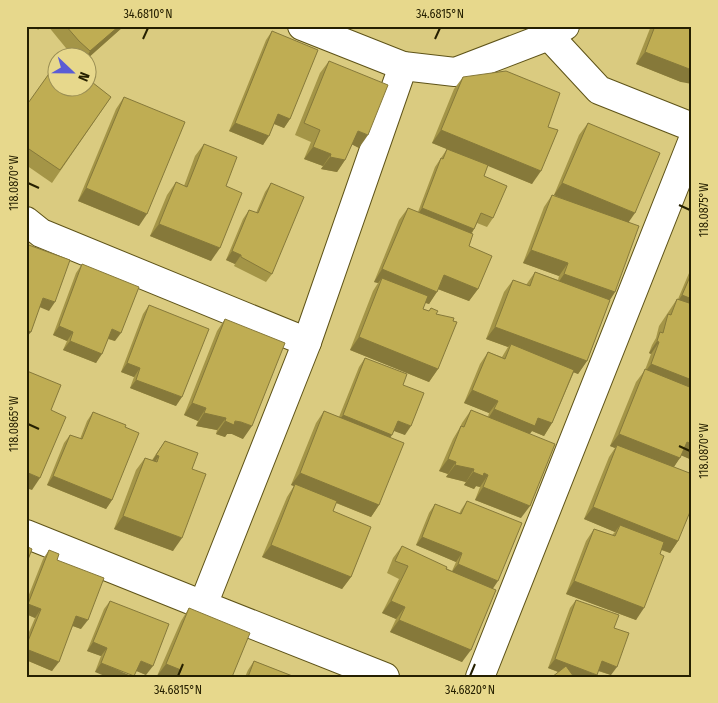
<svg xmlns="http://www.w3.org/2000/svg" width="718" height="703" viewBox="0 0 718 703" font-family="'Fira Sans Condensed',sans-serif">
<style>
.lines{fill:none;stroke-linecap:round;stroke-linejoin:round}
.street-casing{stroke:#5e5318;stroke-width:30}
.street{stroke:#fff;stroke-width:28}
.wall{fill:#a49547}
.shaded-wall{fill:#86793a}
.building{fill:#bfad53;stroke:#86793a}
.ticks{fill:none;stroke:#262001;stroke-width:2}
.neatline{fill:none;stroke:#262001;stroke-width:2}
.ticks-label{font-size:12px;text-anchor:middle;fill:#262001}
</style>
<rect width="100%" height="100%" fill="#dacb80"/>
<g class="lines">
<defs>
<g id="street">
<polyline points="302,26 403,66 455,72 549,36 565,26"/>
<polyline points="549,36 599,90 692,127"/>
<polyline points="26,221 41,233 307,342 403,66"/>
<polyline points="26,534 203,605 307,342"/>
<polyline points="203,605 385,677"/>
<polyline points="480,677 692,142"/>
</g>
</defs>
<!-- street casing -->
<use href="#street" class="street-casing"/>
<!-- street -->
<use href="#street" class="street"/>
</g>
<!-- wall -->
<g class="wall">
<polygon points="35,26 42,26 38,30"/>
<polygon points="48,26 124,26 88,58 75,58 70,53"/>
<polygon points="651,26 692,26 681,82 636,64"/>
<polygon points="272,31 290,119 284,128 274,124 263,145 229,131 266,40"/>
<polygon points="329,61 359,148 352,144 345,160 337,172 321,169 323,166 304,159 311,142 295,135 320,73"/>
<polygon points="463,77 548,127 532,184 488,165 484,176 493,218 487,227 477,223 472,233 469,246 478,289 469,301 438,289 429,304 425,303 423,309 429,311 431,308 436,314 438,369 429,382 350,350 373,291 378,283 374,282 399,220 408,208 418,212 435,167 447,149 481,163 432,143 454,89"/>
<polygon points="111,97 52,183 26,165 26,106"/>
<polygon points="124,97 139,226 78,201 116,109"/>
<polygon points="588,123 629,222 615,292 610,300 587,361 578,374 574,372 552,423 544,436 532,431 529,434 521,518 475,500 480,487 476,486 474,489 464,485 466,482 446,477 448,474 439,471 453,439 459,429 462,423 471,410 488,417 489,413 464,403 480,364 488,352 502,357 508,347 486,339 504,292 513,280 526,285 535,272 558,280 559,276 523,263 544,207 552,195 561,198 554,195 579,135"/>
<polygon points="204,144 226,186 211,261 150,236 167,195 176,182 184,186 195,156"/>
<polygon points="271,183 272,274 266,282 234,266 235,264 226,260 243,219 249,210 256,213 265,192"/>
<polygon points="82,264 115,341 108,339 96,363 63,350 67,341 53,335 76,273"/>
<polygon points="692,266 692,460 681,455 674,467 678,541 670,553 661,550 636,620 566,594 586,541 594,529 612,535 615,532 584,519 609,457 615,448 610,446 636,382 645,370 651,354 649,353 652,345 656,338 659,326 677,299 678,299"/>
<polygon points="149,305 176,406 130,388 134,377 121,372 143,314"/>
<polygon points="225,319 243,439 232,434 227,434 225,437 216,434 217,430 196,426 198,421 184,415 217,331"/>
<polygon points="365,358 403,385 405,435 394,430 390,437 379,505 371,517 336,503 333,511 351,577 342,589 262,557 287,497 294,486 291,485 316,423 324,411 339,417 359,367"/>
<polygon points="93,412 125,427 112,500 106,509 47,485 64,443 70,435 80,439 87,421"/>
<polygon points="165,441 192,469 173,551 114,529 136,470 145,458 152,460"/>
<polygon points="467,501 493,589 462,662 390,632 396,619 382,613 399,579 387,573 393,558 402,546 452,571 456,562 416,545 429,513 435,504 459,514 461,510"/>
<polygon points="49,550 57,560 81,629 73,626 52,671 26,660 26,639 35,618 26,614 26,602 43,559"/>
<polygon points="576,600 614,628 611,675 598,671 558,672 548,668 570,608"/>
<polygon points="110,601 146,675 137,671 95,672 101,656 87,651 104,609"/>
<polygon points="189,608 232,677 157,676 181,621"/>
<polygon points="254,661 295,677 245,677 248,670"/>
</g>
<!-- shaded-wall -->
<g class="shaded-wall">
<polygon points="119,26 124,26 88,58 86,58 90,51"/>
<polygon points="645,52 692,70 692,84 681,82 636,64"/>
<polygon points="278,114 290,119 284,128 272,123"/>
<polygon points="235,123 269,136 263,145 229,131"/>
<polygon points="441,130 541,171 532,184 432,143"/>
<polygon points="358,131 368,135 359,148 349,143"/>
<polygon points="313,147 331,154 323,166 304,159"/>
<polygon points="330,157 345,160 337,172 321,169"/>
<polygon points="562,183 635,213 626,226 554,195"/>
<polygon points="86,188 147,214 139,226 78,201"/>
<polygon points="422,208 474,229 468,238 416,217"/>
<polygon points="159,224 220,248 211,261 150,236"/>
<polygon points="531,250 568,263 559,276 523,263"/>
<polygon points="232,251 241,255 235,264 226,260"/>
<polygon points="382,269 437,292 429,304 380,284 382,278 378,283 374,282"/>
<polygon points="564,274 615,292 607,304 556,286"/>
<polygon points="444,275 478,289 469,301 435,288"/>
<polygon points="682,295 692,299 692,310 676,304"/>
<polygon points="43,298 55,302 49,311 37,306"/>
<polygon points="59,326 73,332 67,341 53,335"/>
<polygon points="495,327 587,361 578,374 509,348 511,344 508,347 486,339"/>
<polygon points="112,329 121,333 115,341 106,338"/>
<polygon points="26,330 31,332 26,338"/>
<polygon points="359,337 438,369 429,382 350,350"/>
<polygon points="70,341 102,354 96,363 63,350"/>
<polygon points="657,341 659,342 651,354 649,353"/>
<polygon points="127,363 140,368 134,377 121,372"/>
<polygon points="651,364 692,380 692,395 642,376"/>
<polygon points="136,380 182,397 176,406 130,388"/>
<polygon points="472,390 498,401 489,413 464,403"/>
<polygon points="192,403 206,408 198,421 184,415"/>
<polygon points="494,409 538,418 552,423 544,436 532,431 526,439 486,422"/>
<polygon points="204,413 226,418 217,430 196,426"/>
<polygon points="343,415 392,435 386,444 336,424"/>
<polygon points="225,421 241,422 252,426 243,439 232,434 227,434 225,437 216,434"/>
<polygon points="398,421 411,426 405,435 391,430"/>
<polygon points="619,434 680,458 671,471 617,445 615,448 610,446"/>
<polygon points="687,442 692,444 692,460 678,454"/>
<polygon points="156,455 159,456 150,469 148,468"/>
<polygon points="448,459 456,462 448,474 439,471"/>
<polygon points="455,465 474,469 466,482 446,477"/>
<polygon points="26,472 40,478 32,490 26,488"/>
<polygon points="473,472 484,473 488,475 480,487 476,486 474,489 464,485"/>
<polygon points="300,473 379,505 371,517 295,486 295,484 294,486 291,485"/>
<polygon points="53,476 112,500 106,509 47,485"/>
<polygon points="483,487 530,506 521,518 475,500"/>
<polygon points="593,507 678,541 670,553 617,532 620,525 615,532 584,519"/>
<polygon points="123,516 182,538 173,551 114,529"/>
<polygon points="422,537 462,553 456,562 416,545"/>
<polygon points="271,545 351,577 342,589 262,557"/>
<polygon points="458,564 498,581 492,590 451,573"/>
<polygon points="574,581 644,608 636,620 566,594"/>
<polygon points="391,601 405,607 396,619 382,613"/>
<polygon points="28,604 41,609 35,618 26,614 26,607"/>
<polygon points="76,616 88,620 81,629 70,625"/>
<polygon points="399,620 471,650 462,662 390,632"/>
<polygon points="93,642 107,648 101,656 87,651"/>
<polygon points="26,649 59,662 52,671 26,660"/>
<polygon points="555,659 597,675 595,677 572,677 548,668"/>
<polygon points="141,661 153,666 146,675 134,670"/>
<polygon points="602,661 617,667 611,675 596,670"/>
<polygon points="101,663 134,677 107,677 95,672"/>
<polygon points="166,664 181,670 177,677 157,676"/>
</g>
<!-- building -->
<g class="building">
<polygon points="66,26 119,26 90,51 79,41"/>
<polygon points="655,26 692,26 692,70 645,52"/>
<polygon points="272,31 318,50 290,119 278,114 269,136 235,123"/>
<polygon points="58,61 58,88 88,88 88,79 111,97 60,170 26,147 26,106"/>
<polygon points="329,61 388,85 368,135 358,131 345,160 330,157 331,154 313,147 320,130 304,123"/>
<polygon points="506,71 560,93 548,127 558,130 541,171 441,130 463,77"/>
<polygon points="124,97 185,122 147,214 86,188"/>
<polygon points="588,123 660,153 635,213 562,183"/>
<polygon points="204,144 237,157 226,186 242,193 220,248 159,224 176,182 187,187"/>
<polygon points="447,149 488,165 484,176 507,186 493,218 481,213 474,229 422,208 441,158 443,159"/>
<polygon points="271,183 304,197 272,274 241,257 241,255 232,251 249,210 258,213"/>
<polygon points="552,195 639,226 615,292 564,274 568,263 531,250"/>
<polygon points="408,208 473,234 469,246 492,256 478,289 444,275 437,292 382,269"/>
<polygon points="26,244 70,260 55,302 43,298 31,332 26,330"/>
<polygon points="82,264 139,287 121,333 112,329 102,354 70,341 73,332 59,326"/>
<polygon points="535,272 610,300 587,361 495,327 513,280 530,286"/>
<polygon points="692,272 692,299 682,295"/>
<polygon points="382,278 428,296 423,309 429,311 431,308 438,311 436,314 454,318 453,321 457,322 438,369 359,337"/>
<polygon points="677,299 692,304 692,380 651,364 659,342 657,341 660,332 663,333 668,314 671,315"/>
<polygon points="149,305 209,329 182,397 136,380 140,368 127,363"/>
<polygon points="225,319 285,343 252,426 241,422 235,421 234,425 225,421 226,418 204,413 206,408 192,403"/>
<polygon points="511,344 574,370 552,423 538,418 535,426 494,409 498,401 472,390 488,352 505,359"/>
<polygon points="365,358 407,374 403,385 424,393 411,426 398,421 392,435 343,415"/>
<polygon points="645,369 692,388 692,444 687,442 680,458 619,434"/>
<polygon points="27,371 61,385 51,410 66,417 40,478 26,472 26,373"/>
<polygon points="471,410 555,444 530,506 483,487 488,475 484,473 483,476 473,472 474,469 455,465 456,462 448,459 461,426 464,427"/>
<polygon points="324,411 404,443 379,505 300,473"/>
<polygon points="93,412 126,425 125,427 139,433 112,500 53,476 70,435 82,439"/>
<polygon points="165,441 198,453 192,469 206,474 182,538 123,516 145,458 157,462 159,456 156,455"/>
<polygon points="617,445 692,474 692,507 678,541 593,507"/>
<polygon points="295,484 337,501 333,511 371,527 351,577 271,545"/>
<polygon points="467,501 522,523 498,581 458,564 462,553 422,537 435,504 461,514"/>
<polygon points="620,525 664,542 660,554 664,556 644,608 574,581 594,529 615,536"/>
<polygon points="26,546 32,549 26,565"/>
<polygon points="402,546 447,567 446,569 496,590 471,650 399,620 405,607 391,601 408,566 395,561"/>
<polygon points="49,550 59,554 57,560 104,578 88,620 76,616 59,662 26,649 26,646 41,609 28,604"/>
<polygon points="576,600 619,615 614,628 629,633 617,667 602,661 597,675 555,659"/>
<polygon points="110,601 169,624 153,666 141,661 134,676 101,663 107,648 93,642"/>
<polygon points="189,608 250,633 232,677 178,677 181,670 166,664"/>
<polygon points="254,661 295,677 248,677"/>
<polygon points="566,666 574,677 552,677"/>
</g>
<!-- ticks -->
<path class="ticks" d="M143,39l5,-11M435,39l5,-11M28,183l11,5M679,205l11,5M28,424l11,5M679,446l11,5M178,676l5,-12M470,676l5,-12"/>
<!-- border -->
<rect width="718" height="703" fill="none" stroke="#e7d88c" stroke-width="55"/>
<!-- north arrow -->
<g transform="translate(72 72) rotate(112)"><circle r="24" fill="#e7d88c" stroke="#9a8e54"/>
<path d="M0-4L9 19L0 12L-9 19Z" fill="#5b5dd4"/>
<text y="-8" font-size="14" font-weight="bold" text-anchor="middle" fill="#262001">N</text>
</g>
<rect x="28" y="28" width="662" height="648" class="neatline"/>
<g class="ticks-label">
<text x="148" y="18">34.6810°N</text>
<text x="440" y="18">34.6815°N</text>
<text transform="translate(14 183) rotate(-90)" y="4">118.0870°W</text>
<text transform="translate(704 210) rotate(-90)" y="4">118.0875°W</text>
<text transform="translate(14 424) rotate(-90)" y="4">118.0865°W</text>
<text transform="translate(704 451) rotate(-90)" y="4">118.0870°W</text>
<text x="178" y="694">34.6815°N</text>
<text x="470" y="694">34.6820°N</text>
</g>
</svg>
